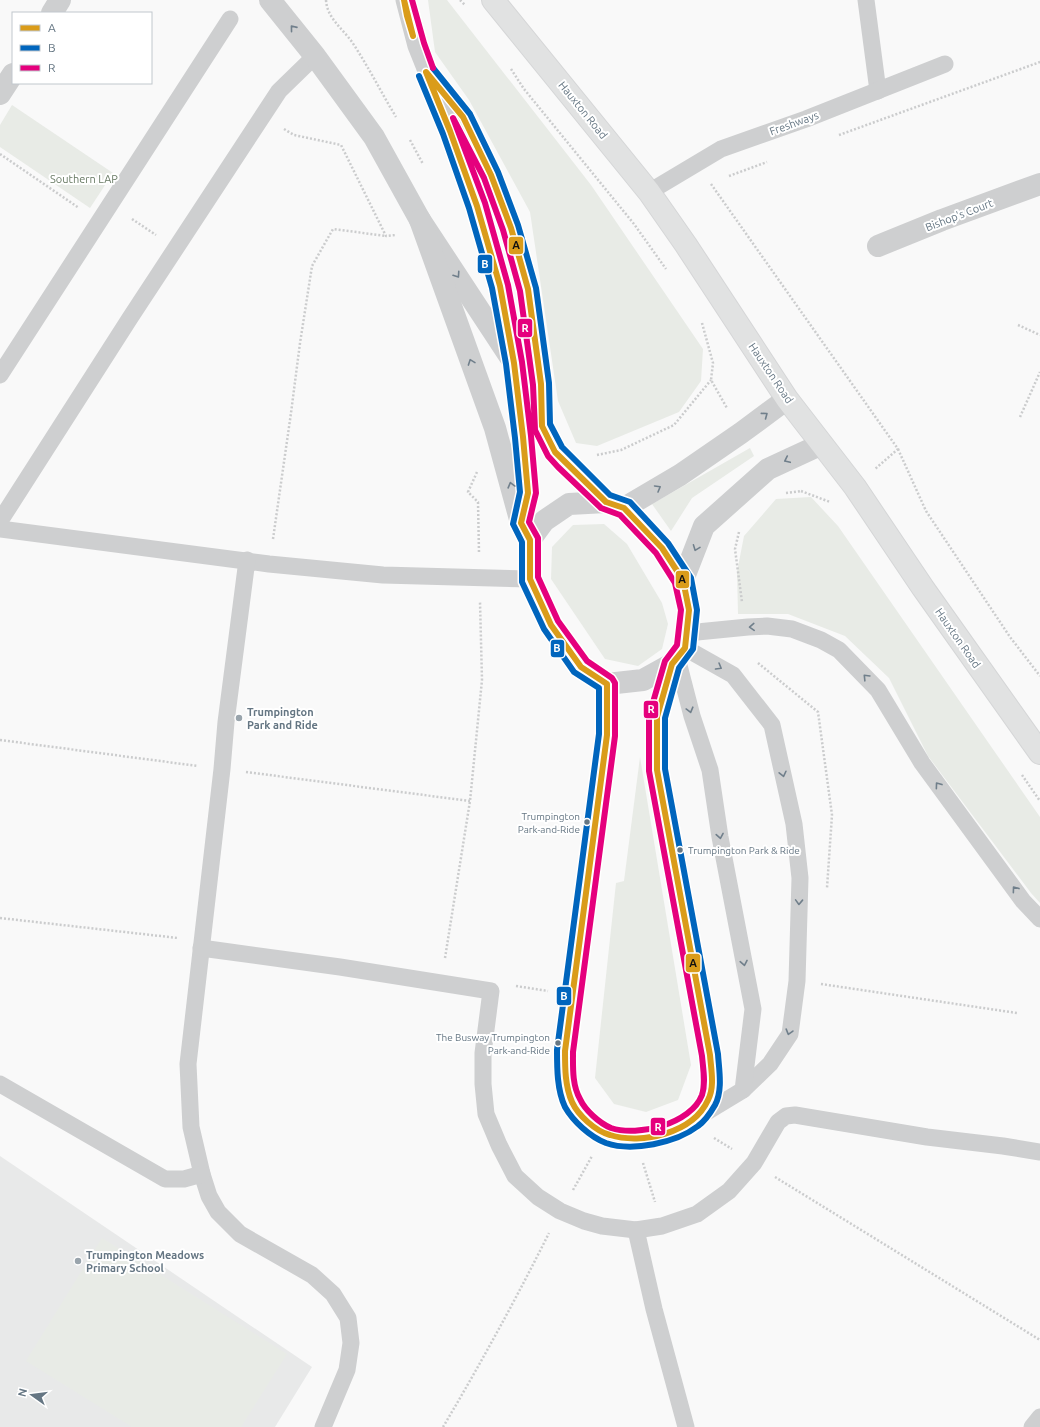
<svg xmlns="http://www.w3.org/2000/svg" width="1040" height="1427" viewBox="0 0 1040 1427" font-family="Ubuntu,sans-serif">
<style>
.built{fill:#e8e9e9}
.green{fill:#e8ebe6}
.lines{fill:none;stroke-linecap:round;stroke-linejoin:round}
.primary-casing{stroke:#d5d6d7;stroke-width:24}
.path{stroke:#cbcccd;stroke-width:2.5;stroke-dasharray:2 2;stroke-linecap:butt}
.lane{stroke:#cecfd0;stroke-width:17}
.street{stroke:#cecfd0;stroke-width:22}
.primary{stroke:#e1e2e2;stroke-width:22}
.bus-1-casing{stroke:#fff;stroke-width:9}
.bus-2-casing{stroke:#fff;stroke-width:9}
.bus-3-casing{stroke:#fff;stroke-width:9}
.bus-1{stroke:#da9c1a;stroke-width:6}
.bus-2{stroke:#0065bd;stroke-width:6}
.bus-3{stroke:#e5007d;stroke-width:6}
.oneway{stroke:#707f8b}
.poi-dot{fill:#99a4ac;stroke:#fff;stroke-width:1.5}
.bus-dot{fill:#657683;stroke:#fff;stroke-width:1.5}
.labels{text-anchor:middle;stroke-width:4;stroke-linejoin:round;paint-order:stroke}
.bus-label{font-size:10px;fill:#657683;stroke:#fff;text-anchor:end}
.street-label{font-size:11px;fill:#657683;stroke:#fff}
.park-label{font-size:11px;fill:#687a64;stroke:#fff}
.poi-label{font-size:11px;font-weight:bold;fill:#657683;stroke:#fff;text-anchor:start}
.line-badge{stroke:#fff;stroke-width:1.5}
.badge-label{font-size:11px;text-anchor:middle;font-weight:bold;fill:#fff}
.pale-badge-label{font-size:11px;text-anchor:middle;font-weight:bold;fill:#111}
</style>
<rect width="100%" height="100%" fill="#f9f9f9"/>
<!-- built -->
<polygon class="built" points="0,1156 312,1367 275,1427 0,1427"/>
<!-- green -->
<g class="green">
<polygon points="428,0 447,0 591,185 703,349 701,381 679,412 597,446 576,443 558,401 530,212 469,100 435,52"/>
<polygon points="12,105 113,173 90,208 0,147 0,125"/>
<polygon points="750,448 754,456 692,498 671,531 652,504"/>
<polygon points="811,497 838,526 1040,817 1040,903 1031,893 928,756 889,678 845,636 788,614 738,614 737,572 744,536 776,499"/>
<polygon points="604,524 627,544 662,603 668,624 662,649 638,666 605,659 551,579 552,547 573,525"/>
<polygon points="640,757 691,1065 678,1100 646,1112 614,1104 595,1078 616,883 624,881"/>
<polygon points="102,1238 287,1354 241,1427 132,1427 26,1361"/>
</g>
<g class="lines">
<defs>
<polyline id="primary" points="493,0 649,192 686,245 787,399 855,487 923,588 1040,753"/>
</defs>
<!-- primary casing -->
<use href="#primary" class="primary-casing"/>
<!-- path -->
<g class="path">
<path d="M326,0c1,18 16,28 26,42 16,24 29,50 44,75"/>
<polyline points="460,0 465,5"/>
<polyline points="511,69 524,89 634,224 666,269"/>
<polyline points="284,129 294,135 341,145 386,236 396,235"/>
<polyline points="839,135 1040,62"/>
<polyline points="410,140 423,164"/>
<polyline points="0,154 79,208"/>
<polyline points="729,176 767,162"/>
<polyline points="711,184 898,449 875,469"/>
<polyline points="132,219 156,235"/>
<polyline points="702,323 713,363 711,380 727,408"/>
<polyline points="1018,325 1040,335"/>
<polyline points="1020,417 1040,372"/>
<polyline points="898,449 926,511 1010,637 1040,676"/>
<polyline points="597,455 621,450 674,425 711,380"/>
<polyline points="477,472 468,492 478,502 479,553"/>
<polyline points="801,491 830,502"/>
<polyline points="786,493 801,491"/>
<polyline points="739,532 735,549 742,602"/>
<polyline points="273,539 291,413 300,343 312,266 333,229 386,236"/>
<polyline points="758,663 818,712 832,815 827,888"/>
<polyline points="0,740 198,766"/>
<polyline points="246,772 470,801"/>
<polyline points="1022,775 1040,801"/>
<polyline points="0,918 178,938"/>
<polyline points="445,958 470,801 482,680 480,602"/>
<polyline points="821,984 1017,1013"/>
<polyline points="516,986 548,991"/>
<polyline points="714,1138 732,1149"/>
<polyline points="643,1163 655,1202"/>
<polyline points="775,1177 1040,1340"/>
<polyline points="573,1190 592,1156"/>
<path d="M443,1427c38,-64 73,-128 106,-194"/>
</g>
<!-- lane -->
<g class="lane">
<polyline points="404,0 416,46 450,131 477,206 500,286 514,363 523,437 528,493 521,523"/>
<polyline points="866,0 878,91"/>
<polyline points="436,83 463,117 491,175 511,228 528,289 541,384 542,420"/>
<polyline points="649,192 721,149 806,119 945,64"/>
<polyline points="0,375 230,19"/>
<polyline points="0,521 130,318 279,91 315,56"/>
<polyline points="0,529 269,564 383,575 530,579"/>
<polyline points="247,560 226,722 222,769 188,1064 191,1127 202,1174 209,1196 218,1212 240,1234 312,1275 333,1294 348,1318 351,1343 347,1370 323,1427"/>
<polyline points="687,633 748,627 767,626 792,629 821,640 839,650 878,690 922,763 1023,901 1040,919"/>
<polyline points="685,648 733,675 772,725 794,824 800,878 797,981 790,1034 770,1064 743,1090"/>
<polyline points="677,658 692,716 710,770 720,837 753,1009 743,1090 700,1116"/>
<path d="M607,684v51l-42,316c0,18 0,35 7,51 6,12 24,28 36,33 24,9 64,0 85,-15 5,-4 11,-13 15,-19 6,-12 3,-33 2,-46l-53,-285v-53l15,-53"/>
<polyline points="201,948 340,967 491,991 483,1053 483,1084 486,1114 499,1145 515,1176 538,1197 560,1211 584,1221 602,1226 636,1230 662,1226 697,1214 729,1191 754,1163 778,1122 786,1116 795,1115 927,1137 1003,1146 1040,1152"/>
<polyline points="0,1084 165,1179 184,1179 202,1174"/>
<polyline points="636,1230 654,1309 686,1427"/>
<polyline points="1032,1427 1040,1417"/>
</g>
<!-- street -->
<g class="street">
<polyline points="270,0 315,56 374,137 420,220 514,363 542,426 555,452 606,502"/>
<polyline points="52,13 60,0"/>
<polyline points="0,94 13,74"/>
<polyline points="420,220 495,428 521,523 530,540 530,579 551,625 581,667 607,684 643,680 672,664 685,648 687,633 689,610 683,580 662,548 624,508 606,502 569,504 544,521 530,540"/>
<polyline points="878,246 942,220 1040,184"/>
<polyline points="624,508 680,475 741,433 787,399"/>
<polyline points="683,580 704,526 768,469 822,444"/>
</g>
<!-- primary -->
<use href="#primary" class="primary"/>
<defs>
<g id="bus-1">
<polygon points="404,0 413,36 407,16"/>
<path d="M426,72l37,45 28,58 20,53 17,61 13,95 1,42 13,26 51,50 18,6 38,40 21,32 6,30 -4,38 -13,16 -15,53v53l53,285c1,14 5,32 -2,45 -15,33 -66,45 -98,35 -15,-4 -32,-20 -38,-33 -7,-16 -7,-34 -7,-51l42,-316v-51l-26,-17 -30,-42 -21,-46v-39l-9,-17 7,-30 -5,-56 -9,-74 -14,-77 -23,-80 -27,-75z"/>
</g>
<path id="bus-2" d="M419,76l24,58 26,74 23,80 14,76 9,74 5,54 -7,32 9,18v40l22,47 30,43 25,16v46l-42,316c0,18 0,40 8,57 8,14 25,30 41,36 26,9 70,0 92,-17 7,-5 13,-14 17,-21 8,-15 4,-35 3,-51l-53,-285v-51l14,-50 14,-19 4,-39 -6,-32 -23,-35 -38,-41 -20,-7 -48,-48 -12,-23 -1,-41 -13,-95 -18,-63 -20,-53 -28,-58 -37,-46"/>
<g id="bus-3">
<polyline points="412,0 424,43 433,68"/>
<path d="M453,118l31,60 19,52 17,61 13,94 2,45 13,26 10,11 43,41 19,7 36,38 19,30 6,27 -4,35 -12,16 -16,55v55l53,285c1,12 4,27 0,39 -11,29 -64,42 -91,33 -12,-5 -26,-18 -31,-29 -8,-14 -7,-32 -7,-47l42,-316v-53l-3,-5 -25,-17 -29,-40 -20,-44v-39l-9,-16 7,-29 -5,-57 -9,-74 -14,-77 -23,-82z"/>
</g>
</defs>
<!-- bus-1 casing -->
<use href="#bus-1" class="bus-1-casing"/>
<!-- bus-2 casing -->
<use href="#bus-2" class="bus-2-casing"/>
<!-- bus-3 casing -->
<use href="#bus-3" class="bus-3-casing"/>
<!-- bus-1 -->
<use href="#bus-1" class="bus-1"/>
<!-- bus-2 -->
<use href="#bus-2" class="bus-2"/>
<!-- bus-3 -->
<use href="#bus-3" class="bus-3"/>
</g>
<!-- one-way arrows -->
<defs><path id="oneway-chevron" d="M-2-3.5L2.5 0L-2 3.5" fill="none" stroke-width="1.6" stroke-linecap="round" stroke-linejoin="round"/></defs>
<g class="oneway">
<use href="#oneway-chevron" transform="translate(293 28) rotate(-129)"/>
<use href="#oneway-chevron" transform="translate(457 275) rotate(56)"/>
<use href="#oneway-chevron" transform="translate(471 362) rotate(-110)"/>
<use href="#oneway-chevron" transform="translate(765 415) rotate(-37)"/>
<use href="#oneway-chevron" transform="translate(787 460) rotate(155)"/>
<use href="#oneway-chevron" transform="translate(511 485) rotate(-105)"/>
<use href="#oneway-chevron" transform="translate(658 488) rotate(-30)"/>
<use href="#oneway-chevron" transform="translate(696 548) rotate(111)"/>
<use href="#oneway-chevron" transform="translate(752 627) rotate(177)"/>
<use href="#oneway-chevron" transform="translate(719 667) rotate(30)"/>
<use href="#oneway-chevron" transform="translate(866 677) rotate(-134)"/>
<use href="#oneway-chevron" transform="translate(690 710) rotate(75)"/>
<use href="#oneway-chevron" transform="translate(783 774) rotate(77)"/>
<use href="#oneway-chevron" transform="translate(938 785) rotate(-126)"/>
<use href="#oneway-chevron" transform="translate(720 836) rotate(80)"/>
<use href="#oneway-chevron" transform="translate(1015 889) rotate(-126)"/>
<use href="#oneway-chevron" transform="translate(799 902) rotate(92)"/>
<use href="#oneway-chevron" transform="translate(744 963) rotate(79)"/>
<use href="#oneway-chevron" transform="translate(789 1032) rotate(106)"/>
</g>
<!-- markers -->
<g class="poi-dot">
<circle cx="239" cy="718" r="4"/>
<circle cx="78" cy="1261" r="4"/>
</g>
<g class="bus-dot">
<circle cx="587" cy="822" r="3.5"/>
<circle cx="680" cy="850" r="3.5"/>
<circle cx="558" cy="1043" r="3.5"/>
</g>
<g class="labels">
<!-- bus labels -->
<g class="bus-label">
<text x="580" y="820">Trumpington<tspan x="580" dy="13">Park-and-Ride</tspan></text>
<text x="688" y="854" text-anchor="start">Trumpington Park &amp; Ride</text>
<text x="550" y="1041">The Busway Trumpington<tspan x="550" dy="13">Park-and-Ride</tspan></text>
</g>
<!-- street labels -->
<g class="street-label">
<text transform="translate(583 110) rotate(51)" y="4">Hauxton Road</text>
<text transform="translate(794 123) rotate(-20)" y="4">Freshways</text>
<text transform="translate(959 215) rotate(-21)" y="4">Bishop's Court</text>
<text transform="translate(771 373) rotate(56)" y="4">Hauxton Road</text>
<text transform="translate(958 638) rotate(55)" y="4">Hauxton Road</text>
</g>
<!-- park labels -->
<g class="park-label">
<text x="84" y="183">Southern LAP</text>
</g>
<!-- poi labels -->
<g class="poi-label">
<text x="247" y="716">Trumpington<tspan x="247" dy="13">Park and Ride</tspan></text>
<text x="86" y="1259">Trumpington Meadows<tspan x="86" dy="13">Primary School</tspan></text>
</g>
</g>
<g class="line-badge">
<rect x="508" y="236" width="16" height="19" rx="4" fill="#da9c1a"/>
<rect x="477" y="254" width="16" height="20" rx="4" fill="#0065bd"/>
<rect x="517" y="318" width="16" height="20" rx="4" fill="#e5007d"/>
<rect x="675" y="570" width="15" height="19" rx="4" fill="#da9c1a"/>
<rect x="550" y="639" width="15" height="19" rx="4" fill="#0065bd"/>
<rect x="643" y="700" width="16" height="19" rx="4" fill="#e5007d"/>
<rect x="685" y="953" width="16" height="20" rx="4" fill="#da9c1a"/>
<rect x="556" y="986" width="16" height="20" rx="4" fill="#0065bd"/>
<rect x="650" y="1117" width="16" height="19" rx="4" fill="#e5007d"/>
</g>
<g class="badge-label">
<text x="485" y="268">B</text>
<text x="525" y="332">R</text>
<text x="557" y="652">B</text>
<text x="651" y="713">R</text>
<text x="564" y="1000">B</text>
<text x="658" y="1131">R</text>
</g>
<g class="pale-badge-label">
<text x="516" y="249">A</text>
<text x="682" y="583">A</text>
<text x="693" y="967">A</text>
</g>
<!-- legend -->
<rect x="12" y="12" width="140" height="72" fill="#ffffff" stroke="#c1c8cd"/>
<rect x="20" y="25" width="20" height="6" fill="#da9c1a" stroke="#c1c8cd"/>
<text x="48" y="32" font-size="12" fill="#657683">A</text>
<rect x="20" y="45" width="20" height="6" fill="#0065bd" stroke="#c1c8cd"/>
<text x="48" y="52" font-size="12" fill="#657683">B</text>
<rect x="20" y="65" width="20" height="6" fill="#e5007d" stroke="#c1c8cd"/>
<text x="48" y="72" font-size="12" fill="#657683">R</text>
<!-- north arrow -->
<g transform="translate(32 1395) rotate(284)" stroke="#ffffff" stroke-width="3" paint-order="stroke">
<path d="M0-3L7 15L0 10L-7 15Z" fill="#657683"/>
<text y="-6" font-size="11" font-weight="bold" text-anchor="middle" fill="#657683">N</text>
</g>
</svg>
